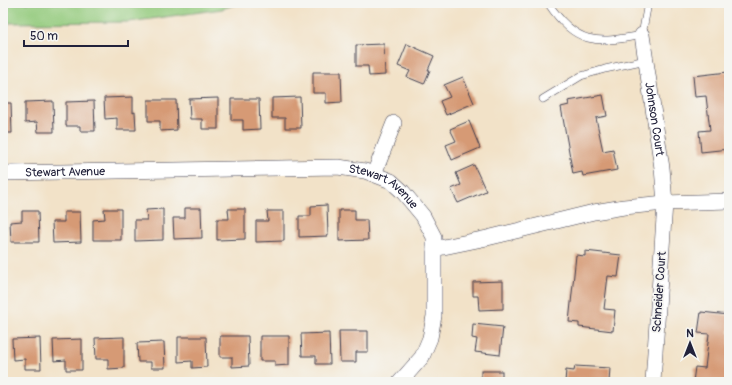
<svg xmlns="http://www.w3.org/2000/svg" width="732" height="385" viewBox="0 0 732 385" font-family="Pangolin,sans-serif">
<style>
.green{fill:#94cb7e;stroke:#5b765c}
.building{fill:#d69a74}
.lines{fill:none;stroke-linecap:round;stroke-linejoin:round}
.service-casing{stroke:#413f50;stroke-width:8}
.minor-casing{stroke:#413f50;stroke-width:16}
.service{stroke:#fff;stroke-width:7}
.minor{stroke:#fff;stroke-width:15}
.labels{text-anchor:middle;stroke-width:3.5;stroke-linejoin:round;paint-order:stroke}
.street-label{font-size:12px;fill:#22223b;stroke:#f6f6f2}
</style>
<rect width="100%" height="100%" fill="#f6f6f2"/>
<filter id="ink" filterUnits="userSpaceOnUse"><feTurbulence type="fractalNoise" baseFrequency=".025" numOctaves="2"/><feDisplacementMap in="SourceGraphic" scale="8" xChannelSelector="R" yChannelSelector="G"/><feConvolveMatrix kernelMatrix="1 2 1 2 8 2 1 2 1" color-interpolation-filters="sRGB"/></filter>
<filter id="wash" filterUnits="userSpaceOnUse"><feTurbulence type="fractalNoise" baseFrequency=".012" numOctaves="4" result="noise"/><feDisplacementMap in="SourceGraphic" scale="16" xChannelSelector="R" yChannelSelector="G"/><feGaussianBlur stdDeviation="0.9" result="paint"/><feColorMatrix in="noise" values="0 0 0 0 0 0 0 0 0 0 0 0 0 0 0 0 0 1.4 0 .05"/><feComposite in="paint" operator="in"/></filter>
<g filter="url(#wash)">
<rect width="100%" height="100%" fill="#f2e2c8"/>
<!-- green -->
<polygon class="green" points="3,3 240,3 222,9 129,22 3,23"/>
<g id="blocks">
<!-- building -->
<g class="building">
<polygon points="384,44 385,75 369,76 368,66 356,66 356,45"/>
<polygon points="407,44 434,56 428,70 430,70 424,84 407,77 410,71 398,66"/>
<polygon points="313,72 341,72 342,102 326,103 326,93 313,93"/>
<polygon points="728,72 729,149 701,152 699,131 710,130 706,96 695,97 693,76"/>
<polygon points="463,77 474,103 446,115 440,101 450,97 444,85"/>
<polygon points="603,95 607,116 596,118 603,151 613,149 617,170 583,176 582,172 573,174 561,107 569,105 568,101"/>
<polygon points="133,97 133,113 135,112 136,130 117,130 117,118 105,119 104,98"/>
<polygon points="300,97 301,128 285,128 285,118 272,118 272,98"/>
<polygon points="218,98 218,129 202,129 202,119 190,119 189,99"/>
<polygon points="231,99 259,99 260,129 243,130 243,120 231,120"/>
<polygon points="148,100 176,100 177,130 160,131 160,121 148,121"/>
<polygon points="53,101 54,132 38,132 37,122 25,123 25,102"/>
<polygon points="94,101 95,131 80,131 80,126 66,126 66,102"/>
<polygon points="3,103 11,103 12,133 3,133"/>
<polygon points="469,121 480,148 452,160 446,145 456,141 450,129"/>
<polygon points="474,165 486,191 458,203 451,189 461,185 456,173"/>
<polygon points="327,205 328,236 299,237 299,216 311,216 311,206"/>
<polygon points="185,208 201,208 202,238 174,239 173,218 185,218"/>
<polygon points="104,209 121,209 121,240 93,240 93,220 105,219"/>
<polygon points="163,209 163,240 135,241 135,220 147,220 146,210"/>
<polygon points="228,209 245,209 245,239 217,240 217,219 229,219"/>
<polygon points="339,210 355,210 355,220 367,220 368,240 339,241"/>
<polygon points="22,211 38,211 39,242 11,242 10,222 22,221"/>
<polygon points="267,211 284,211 284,241 256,242 256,221 268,221"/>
<polygon points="64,212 80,212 81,242 53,243 52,222 64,222"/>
<polygon points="585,251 621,255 618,277 608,276 604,309 615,310 613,331 579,327 579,323 569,322 576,255 585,256"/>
<polygon points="503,281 503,309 479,310 478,296 473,296 473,282"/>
<polygon points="701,312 729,315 729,382 693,382 695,367 705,368 709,334 698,333"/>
<polygon points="473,324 503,327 500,355 475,352 477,339 472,338"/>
<polygon points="339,331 368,331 368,352 356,352 356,362 340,362"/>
<polygon points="329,333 330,364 316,364 316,356 302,356 301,334"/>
<polygon points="220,336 248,336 249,366 232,367 232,357 220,357"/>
<polygon points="260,336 289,336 289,365 275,366 275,361 260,361"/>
<polygon points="124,337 124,368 108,369 108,359 96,359 95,338"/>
<polygon points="178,337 206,337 207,367 192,368 192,361 178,362"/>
<polygon points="40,338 41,369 25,369 25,359 13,360 12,339"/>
<polygon points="82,339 82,370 66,370 66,360 54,361 53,340"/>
<polygon points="164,342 165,368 151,368 151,362 138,362 137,343"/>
<polygon points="575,366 610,368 609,382 565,382 566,370 574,371"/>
<rect x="481" y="371" width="21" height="11"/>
</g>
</g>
</g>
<g filter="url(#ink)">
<use href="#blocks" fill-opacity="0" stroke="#413f50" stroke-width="1"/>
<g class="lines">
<defs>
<g id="service">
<path d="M548,3c28,42 48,41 94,32l6,-32"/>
<polyline points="543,99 581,76 605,69 646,60"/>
</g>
<g id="minor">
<path id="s1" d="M642,35l20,133 3,35 -12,179"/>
<path id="s2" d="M3,173l335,-6 27,4 26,10 12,11 20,24 11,21v79l-4,22 -8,19 -22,25"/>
<polyline points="374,174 394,123"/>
<polyline points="434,249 487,238 594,212 624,207 665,203 729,201"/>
</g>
</defs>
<!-- service casing -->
<use href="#service" class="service-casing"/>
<!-- minor casing -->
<use href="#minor" class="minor-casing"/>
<!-- service -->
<use href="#service" class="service"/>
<!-- minor -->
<use href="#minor" class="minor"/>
</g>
</g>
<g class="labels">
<!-- street labels -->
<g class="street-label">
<text dy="4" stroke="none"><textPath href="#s1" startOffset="85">Johnson Court</textPath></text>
<text dy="4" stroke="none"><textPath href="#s2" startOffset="62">Stewart Avenue</textPath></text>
<text dy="4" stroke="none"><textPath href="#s2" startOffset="386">Stewart Avenue</textPath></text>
<text transform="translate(659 292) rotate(-86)" y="4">Schneider Court</text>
</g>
</g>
<!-- margin -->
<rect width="732" height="385" fill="none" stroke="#f6f6f2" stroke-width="16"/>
<!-- north arrow -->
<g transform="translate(690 343)" stroke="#f6f6f2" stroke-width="3" paint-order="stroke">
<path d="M0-3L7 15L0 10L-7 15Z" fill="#22223b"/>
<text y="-6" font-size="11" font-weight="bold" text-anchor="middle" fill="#22223b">N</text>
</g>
<!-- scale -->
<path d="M24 40v6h104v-6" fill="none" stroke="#22223b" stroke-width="2"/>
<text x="30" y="40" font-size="12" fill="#22223b" stroke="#f6f6f2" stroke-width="3" paint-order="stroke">50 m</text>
</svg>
